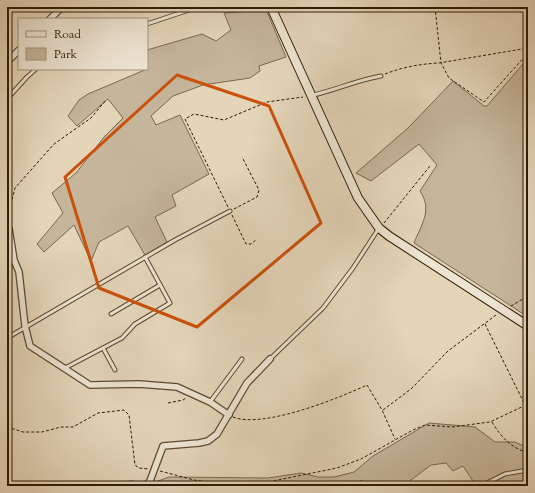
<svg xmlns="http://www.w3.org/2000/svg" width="535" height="493" viewBox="0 0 535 493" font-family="'Sorts Mill Goudy',serif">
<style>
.green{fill:#c5b59a;stroke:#7a684e}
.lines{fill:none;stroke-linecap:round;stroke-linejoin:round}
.lane-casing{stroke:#5c4a30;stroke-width:5}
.street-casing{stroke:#5c4a30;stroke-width:8}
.secondary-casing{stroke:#2e1b02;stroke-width:10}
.path{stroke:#2e1b02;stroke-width:1;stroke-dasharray:3 2;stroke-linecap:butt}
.lane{stroke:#ede4d2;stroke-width:3}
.street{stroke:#ede4d2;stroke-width:5.5}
.secondary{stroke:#ede4d2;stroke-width:8}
.marked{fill:none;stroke:#cc500a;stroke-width:3;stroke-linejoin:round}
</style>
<rect width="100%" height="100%" fill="#e4d5b9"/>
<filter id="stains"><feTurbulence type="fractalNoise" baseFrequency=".005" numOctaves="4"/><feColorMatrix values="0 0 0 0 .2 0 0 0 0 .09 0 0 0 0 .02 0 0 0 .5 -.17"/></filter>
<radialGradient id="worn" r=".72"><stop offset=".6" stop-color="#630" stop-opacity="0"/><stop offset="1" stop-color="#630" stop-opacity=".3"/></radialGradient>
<!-- green -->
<g class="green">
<polygon points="253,7 265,7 286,57 259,66 260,71 250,78 203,85 173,96 151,116 156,125 180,115 209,174 172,195 176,206 155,217 167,242 145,255 128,226 99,242 91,261 74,225 44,252 37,244 63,213 52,193 76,173 104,137 123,118 108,99 77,126 68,116 79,100 88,94 147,69 147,50 202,34 216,41 231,30 224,13 252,11"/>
<path d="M528,58v259l-114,-74c7,-18 19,-33 6,-52l17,-26 -18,-21 -48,37 -15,-8 52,-45 45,-47 31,25h3z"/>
<polygon points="429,423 475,427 495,442 515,442 528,448 528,486 473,486 475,484 463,466 453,471 446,463 431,465 403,486 364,486 362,480 347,486 149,486 150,484 169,477 268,478 301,473 318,477 334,477 354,472 373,456"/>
</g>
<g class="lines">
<defs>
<g id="lane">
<polyline points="147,24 198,7"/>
<path d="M313,95c23,-5 44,-15 68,-19"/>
<polyline points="7,99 27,77 36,69"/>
<polyline points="111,314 160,285"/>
<polyline points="7,338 175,240 230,211"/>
<polyline points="103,348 115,370"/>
<polyline points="270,359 323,308 353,268 379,228"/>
<polyline points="65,368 122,338 135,324 170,303 145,257"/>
<polyline points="210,402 242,359"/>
<polyline points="85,486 133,483 140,486"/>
<polyline points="481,486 505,474 528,470"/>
</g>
<g id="street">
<polyline points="50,19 62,7"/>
<polyline points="7,62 19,50"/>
<polyline points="7,226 9,229 14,260 19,272 25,326 30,346 90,385 139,384 177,387 210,402 229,415"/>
<polyline points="145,486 150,481 163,446 199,443 208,441 217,434 247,383 270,359"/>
</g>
<polyline id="secondary" points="271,7 358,198 379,228 389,236 528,326"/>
</defs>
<!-- lane casing -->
<use href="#lane" class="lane-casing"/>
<!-- street casing -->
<use href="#street" class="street-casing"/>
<!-- secondary casing -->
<use href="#secondary" class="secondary-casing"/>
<!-- path -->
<g class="path">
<polyline points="435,7 441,63 449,78 484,102 528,53"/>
<path d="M385,74c18,-7 35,-10 54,-11l89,-15"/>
<polyline points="228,207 185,119 194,114 224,120 267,102 303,97"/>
<polyline points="234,209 257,197 259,190 242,157"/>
<polyline points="232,215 246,244 251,244 257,239"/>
<polyline points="7,219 15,188 54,144 91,118 106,100"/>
<polyline points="384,223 430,166"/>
<polyline points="511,306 528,296"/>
<polyline points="485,324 525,405"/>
<polyline points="168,403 183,400 186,398"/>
<polyline points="383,410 411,389 448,351 496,315"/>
<path d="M233,417c30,12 106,-19 134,-32l15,25 13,29"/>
<path d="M492,422c10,16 18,25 36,31"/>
<polyline points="7,427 23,432 42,432 61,427 73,427 98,413 124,410 129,415 135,465 139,468 149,469"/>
<polyline points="160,471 194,480 216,483 268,482 337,468 361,459 413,430 425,425 452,427 490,422 528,404"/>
</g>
<!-- lane -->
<use href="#lane" class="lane"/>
<!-- street -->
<use href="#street" class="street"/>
<!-- secondary -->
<use href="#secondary" class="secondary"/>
</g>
<!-- marked area -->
<path class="marked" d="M177,75l92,31 52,117 -124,104 -98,-39 -34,-111z"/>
<!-- margin -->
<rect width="535" height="493" fill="none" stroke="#e4d5b9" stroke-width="24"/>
<rect x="8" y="8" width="519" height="477" fill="none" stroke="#2e1b02" stroke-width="2"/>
<rect x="12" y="12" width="511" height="469" fill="none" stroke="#2e1b02"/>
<!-- legend -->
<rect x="18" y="18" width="130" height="52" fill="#ede4d2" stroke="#a1947f"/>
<rect x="26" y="31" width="20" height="6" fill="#ede4d2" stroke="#a1947f"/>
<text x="54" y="38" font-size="12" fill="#2e1b02">Road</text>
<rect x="26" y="48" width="20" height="12" fill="#c5b59a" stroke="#a1947f"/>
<text x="54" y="58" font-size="12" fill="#2e1b02">Park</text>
<rect width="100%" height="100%" filter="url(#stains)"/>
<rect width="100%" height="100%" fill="url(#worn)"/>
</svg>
